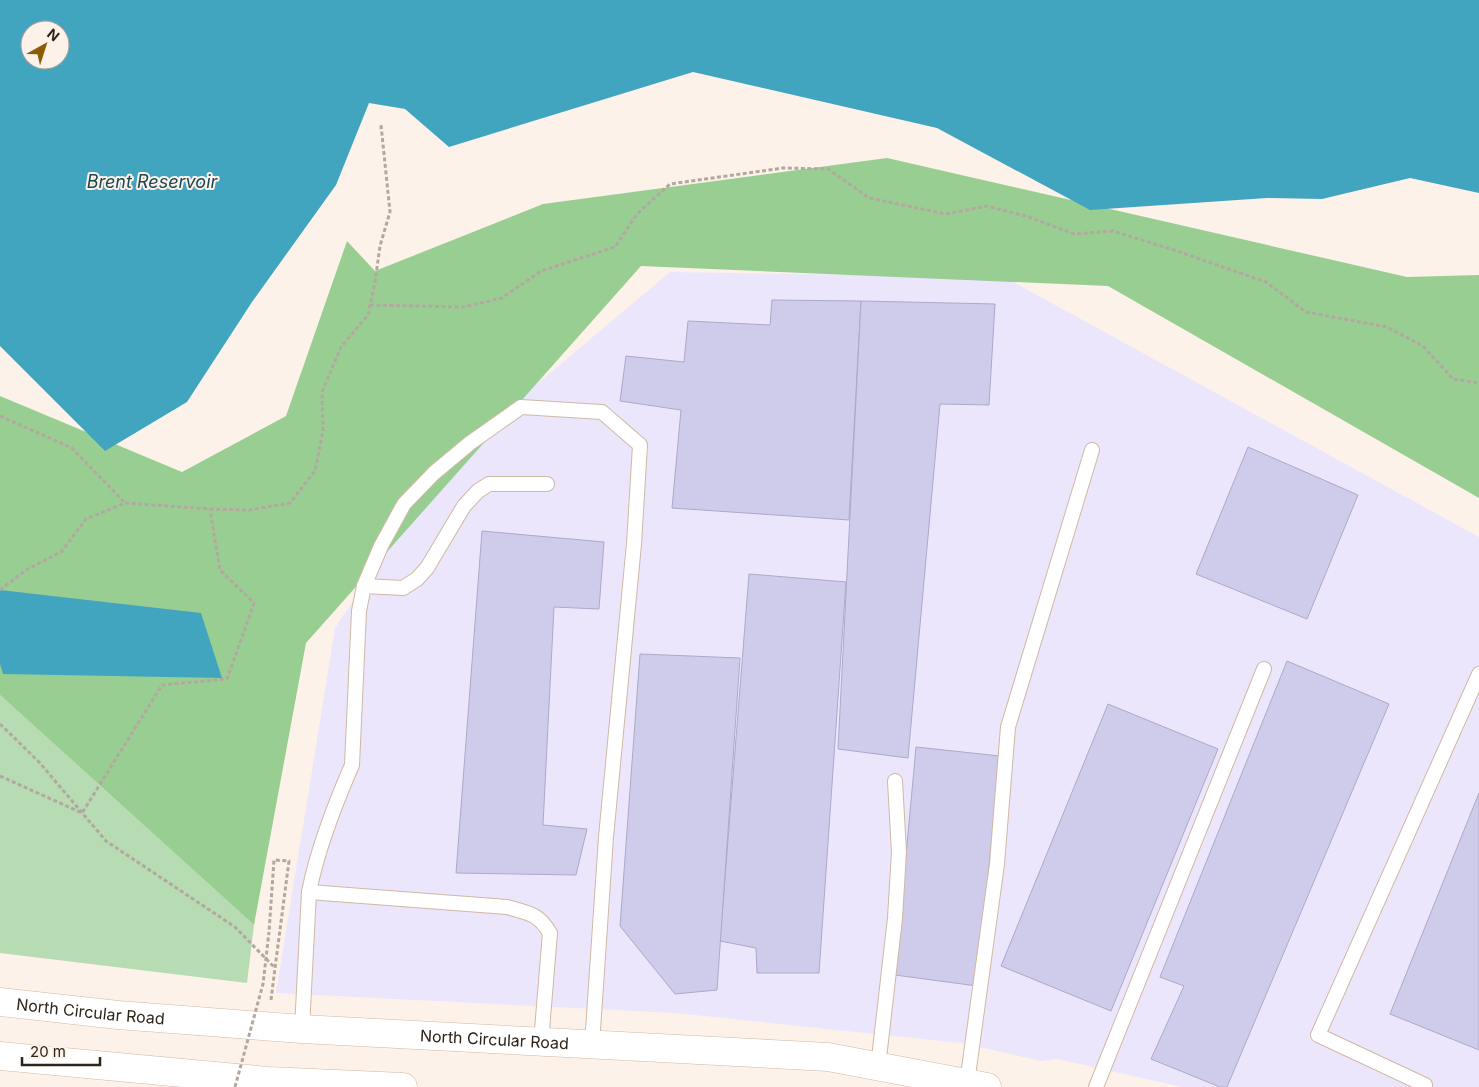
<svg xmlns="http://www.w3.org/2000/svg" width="1479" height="1087" viewBox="0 0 1479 1087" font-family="Inter,sans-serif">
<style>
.industrial{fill:#ece6fc}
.green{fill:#b7dcb3}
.forest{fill:#99ce93}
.water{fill:#41a5c0;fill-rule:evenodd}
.building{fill:#cfcceb;stroke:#aca9c7}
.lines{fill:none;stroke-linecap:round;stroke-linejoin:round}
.service-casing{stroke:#d1b8a2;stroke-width:16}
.trunk-casing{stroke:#d1b8a2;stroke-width:29}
.path{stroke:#b2a89f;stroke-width:3;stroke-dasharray:4 2.5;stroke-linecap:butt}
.service{stroke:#fff;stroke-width:14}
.trunk{stroke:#fff;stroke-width:28}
.path-bridge{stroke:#b2a89f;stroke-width:3;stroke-dasharray:4 2.5;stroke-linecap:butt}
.labels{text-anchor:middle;stroke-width:4;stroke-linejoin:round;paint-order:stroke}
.street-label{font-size:16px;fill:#2d241b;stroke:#fdf2e9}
.water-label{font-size:18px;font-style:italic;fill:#1c4854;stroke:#fdf2e9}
</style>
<rect width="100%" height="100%" fill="#fdf2e9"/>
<!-- industrial -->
<polygon class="industrial" points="670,272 1004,277 1479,537 1479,1087 1182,1087 1057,1059 1041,1061 961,1043 675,1013 276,993 335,628 449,458"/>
<!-- green -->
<polygon class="green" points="0,695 254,925 247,983 0,953"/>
<!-- forest -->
<polygon class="forest" points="887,158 1407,277 1479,275 1479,498 1108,286 641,266 306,643 254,925 0,695 0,396 182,472 286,416 347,241 375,271 543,204"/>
<!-- water -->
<g class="water">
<path d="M0,0h1479v193l-69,-15 -88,21 -55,-1 -177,12 -153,-82 -244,-56 -244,75 -44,-38 -36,-6 -33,82 -84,117 -65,100 -82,49 -105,-105zM30,30h30v30h-30z"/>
<polygon points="0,590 201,613 222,678 3,674 0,664"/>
</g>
<!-- building -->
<g class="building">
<polygon points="772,300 861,301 849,520 672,508 681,410 620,401 626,356 684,362 688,321 770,325"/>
<polygon points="861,301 995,304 989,405 940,404 908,758 838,749"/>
<polygon points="1248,447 1358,495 1307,619 1196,574"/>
<polygon points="482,531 604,542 599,609 554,607 543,825 587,829 576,875 456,873"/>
<polygon points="749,574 846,582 819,973 757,973 756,948 720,941"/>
<polygon points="640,654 740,658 717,990 675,994 620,926"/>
<polygon points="1287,661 1389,704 1227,1087 1220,1087 1151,1059 1184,986 1160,977"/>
<polygon points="1108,704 1218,749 1111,1011 1001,966"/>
<polygon points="916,747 1000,756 977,986 895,975"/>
<polygon points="1479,793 1479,1050 1390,1014"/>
</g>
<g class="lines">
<defs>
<g id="service">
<polyline points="364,586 403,588 417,579 427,568 464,506 478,491 489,484 547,484"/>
<path d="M309,892l198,15c21,6 31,6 43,26l-9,109"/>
<path d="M302,1029l7,-137c8,-41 26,-88 43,-127l7,-154 5,-25 17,-40 23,-42 30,-31 36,-30 51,-36 81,5 38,33 -6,99 -28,293 -14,208"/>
<polyline points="878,1067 895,918 899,852 895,781"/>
<polyline points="967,1083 997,864 1008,727 1092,450"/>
<polyline points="1096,1087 1264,669"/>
<polyline points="1424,1087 1425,1085 1318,1035 1479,674"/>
</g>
<g id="trunk">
<path id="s1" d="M0,1002l118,13 184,14 526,28 159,30"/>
<polyline points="0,1056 268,1081 403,1087"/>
</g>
</defs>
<!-- service casing -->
<use href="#service" class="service-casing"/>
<!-- trunk casing -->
<use href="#trunk" class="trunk-casing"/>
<!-- path -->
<g class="path">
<polyline points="370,305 463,307 502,298 541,271 615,247 637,214 670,184 783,168 828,169 869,198 946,214 987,206 1029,217 1074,234 1113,231 1174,250 1266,282 1306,312 1387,327 1423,346 1453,379 1479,383"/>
<polyline points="0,416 72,448 125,503"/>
<polyline points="0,590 26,570 61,552 86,519 125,503 210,509 249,510 290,503 315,471 323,431 322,392 341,347 368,315 375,282 380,246 390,212 381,125 381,129"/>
<polyline points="0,724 39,762 106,841 235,927 275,968 289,861 274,860 269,932"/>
<polyline points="0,776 82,813 162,685 227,679 254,603 220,570 210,509"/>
<polyline points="271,1000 275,968"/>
</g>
<!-- service -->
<use href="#service" class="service"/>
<!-- trunk -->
<use href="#trunk" class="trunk"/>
<!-- path-bridge -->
<polyline class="path-bridge" points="235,1087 263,984 269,932"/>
</g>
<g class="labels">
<!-- street labels -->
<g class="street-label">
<text dy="6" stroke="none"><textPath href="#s1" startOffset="91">North Circular Road</textPath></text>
<text dy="6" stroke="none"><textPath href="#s1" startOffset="496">North Circular Road</textPath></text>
</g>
<!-- water labels -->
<g class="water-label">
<text x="152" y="188">Brent Reservoir</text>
</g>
</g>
<!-- north arrow -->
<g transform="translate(45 45) rotate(39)"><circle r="24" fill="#fdf2e9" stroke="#aaa097"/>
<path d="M0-4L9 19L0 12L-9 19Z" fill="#8c5c04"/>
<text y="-8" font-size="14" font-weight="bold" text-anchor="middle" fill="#2d241b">N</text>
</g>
<!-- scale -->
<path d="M22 1057v8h78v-8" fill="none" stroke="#2d241b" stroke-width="2.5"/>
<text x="30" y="1057" font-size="15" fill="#2d241b" stroke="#fdf2e9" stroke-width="4" paint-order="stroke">20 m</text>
</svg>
